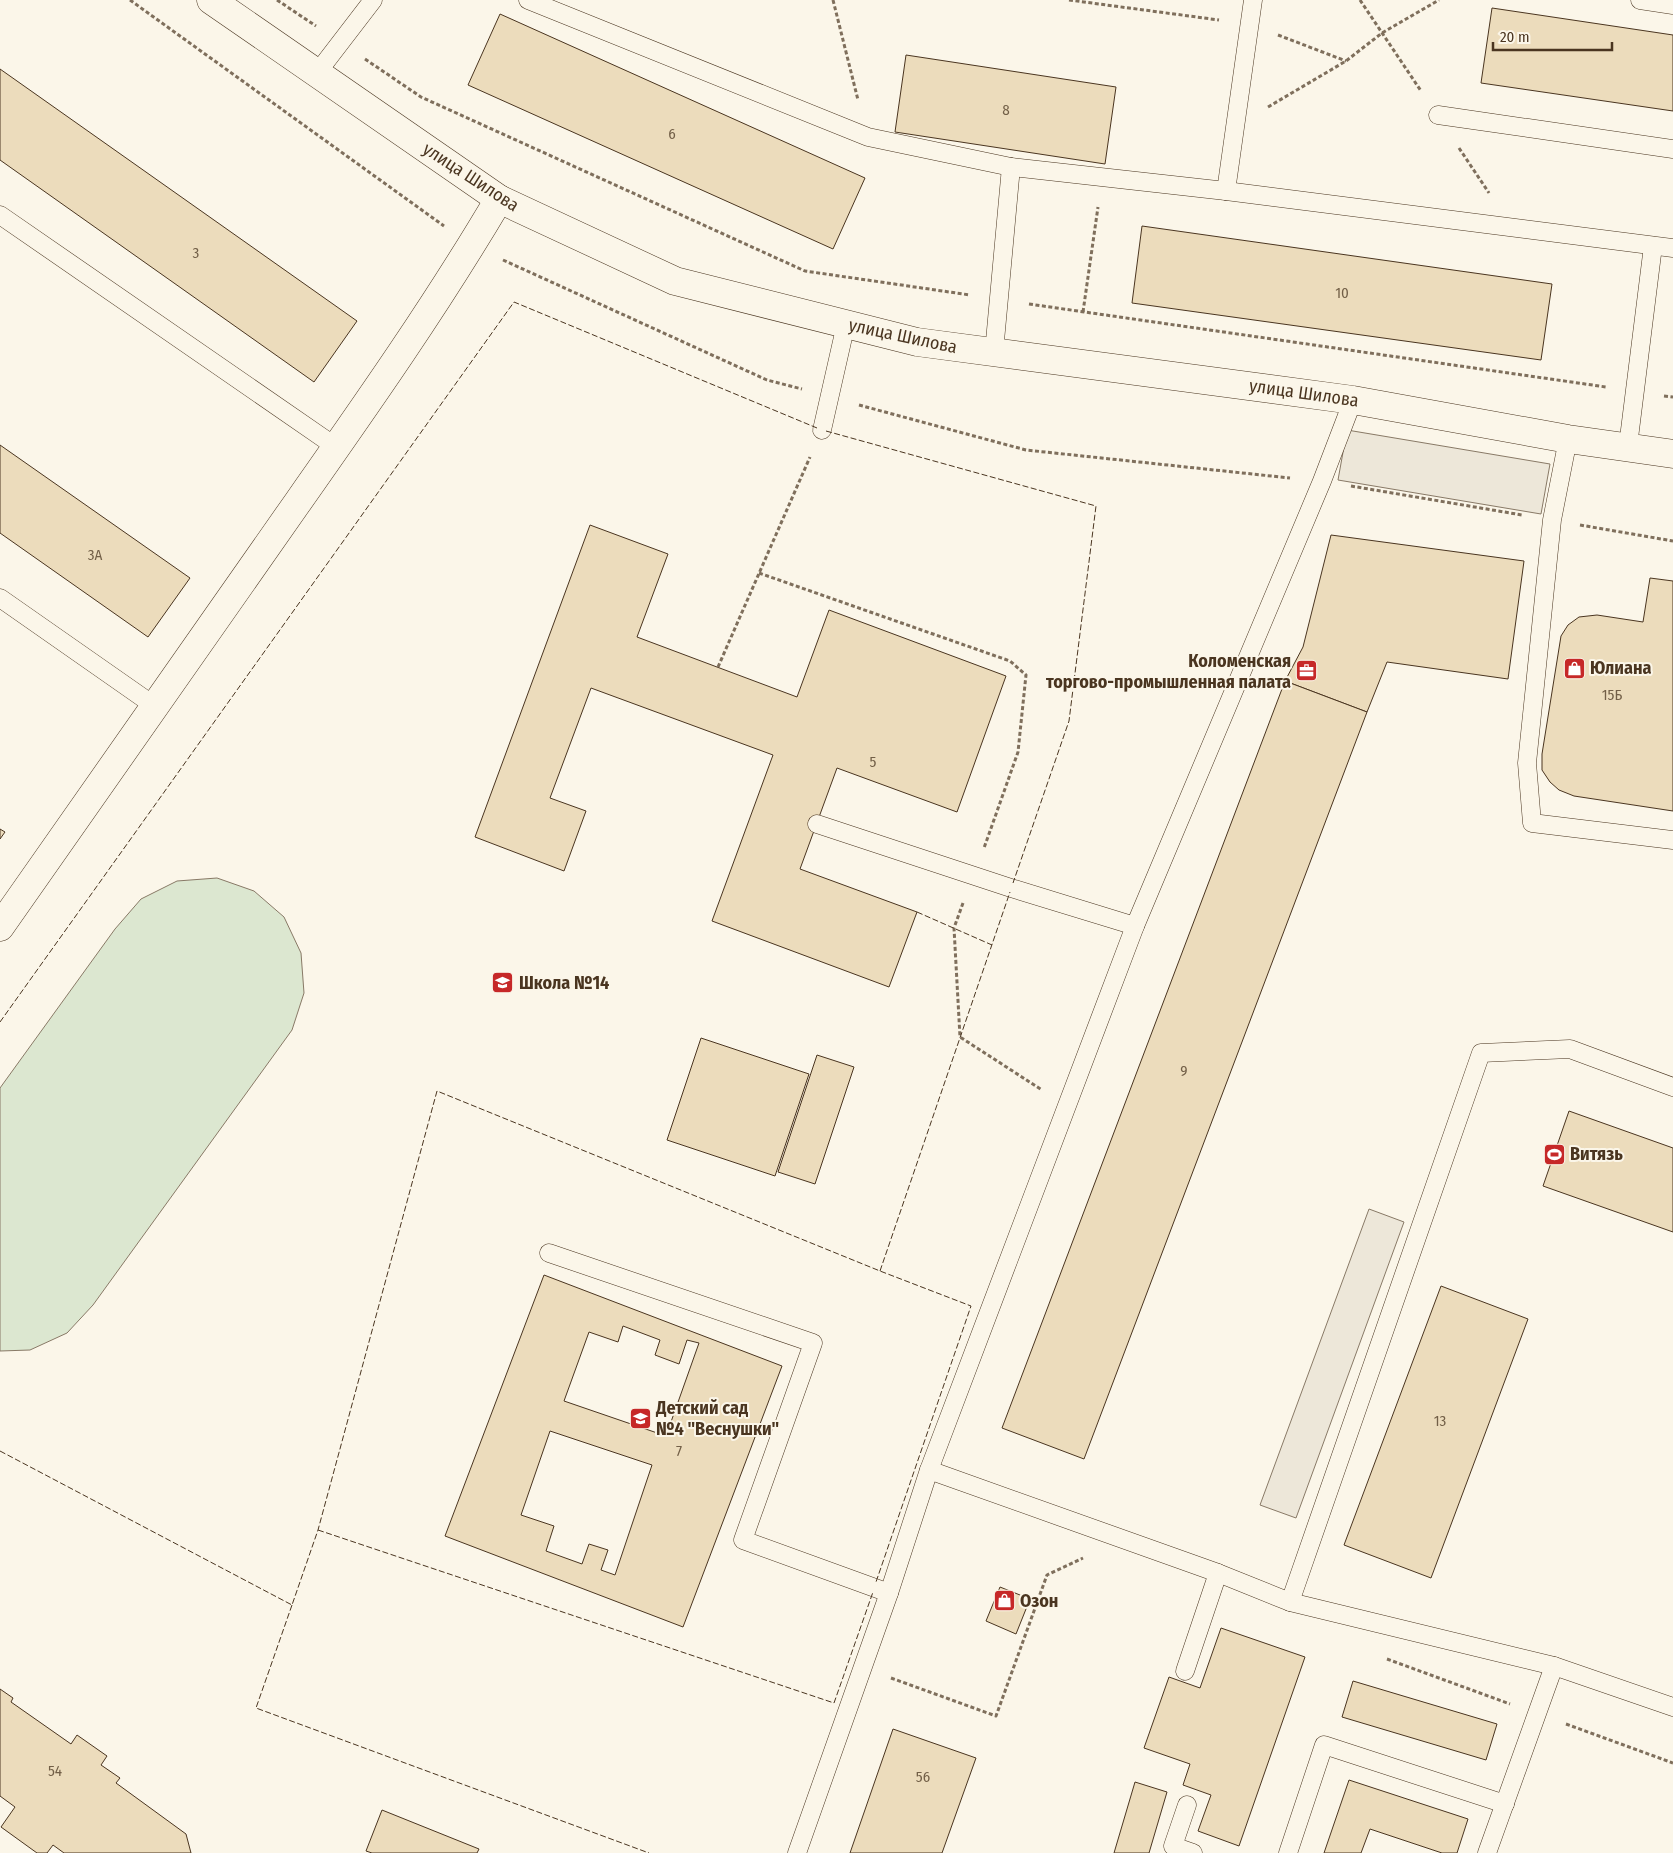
<svg xmlns="http://www.w3.org/2000/svg" width="1673" height="1853" viewBox="0 0 1673 1853" font-family="'Fira Sans Condensed',sans-serif">
<style>
.grass{fill:#dce7d0;stroke:#887966}
.parking{fill:#ede7d9;stroke:#887966}
.building{fill:#ecdcbc;stroke:#4a3520;fill-rule:evenodd}
.lines{fill:none;stroke-linecap:round;stroke-linejoin:round}
.lane-casing{stroke:#4a3520;stroke-width:19}
.street-casing{stroke:#4a3520;stroke-width:29}
.path{stroke:#7f6f5c;stroke-width:3;stroke-dasharray:4 2.5;stroke-linecap:butt}
.lane{stroke:#fbf6e9;stroke-width:18}
.street{stroke:#fbf6e9;stroke-width:28}
.fence{stroke:#4a3520;stroke-width:1;stroke-dasharray:6 2.5;stroke-linecap:butt}
.labels{text-anchor:middle;stroke-width:4;stroke-linejoin:round;paint-order:stroke}
.number-label{font-size:15px;fill:#725f47}
.street-label{font-size:18px;fill:#4a3520;stroke:#fbf6e9}
.poi-label{font-size:18px;font-weight:bold;fill:#4a3520;stroke:#fbf6e9;text-anchor:start}
</style>
<rect width="100%" height="100%" fill="#fbf6e9"/>
<!-- grass -->
<polygon class="grass" points="217,878 254,891 284,917 301,953 304,993 292,1030 93,1305 67,1333 30,1350 0,1351 0,1088 115,929 141,899 177,881"/>
<!-- parking -->
<g class="parking">
<polygon points="1347,430 1550,464 1541,514 1338,480"/>
<polygon points="1369,1209 1404,1222 1296,1518 1260,1505"/>
</g>
<!-- building -->
<g class="building">
<polygon points="1492,8 1673,35 1673,111 1481,83"/>
<polygon points="500,14 865,178 833,249 468,85"/>
<polygon points="906,55 1116,87 1105,164 895,132"/>
<polygon points="0,69 357,321 314,382 0,160"/>
<polygon points="1142,226 1552,284 1541,360 1132,303"/>
<polygon points="0,445 190,578 148,637 0,533"/>
<polygon points="590,525 668,554 637,637 797,697 829,610 1006,676 957,812 837,768 800,869 917,912 889,987 712,921 773,755 591,688 550,798 586,811 564,871 475,837"/>
<polygon points="1331,535 1524,561 1508,679 1387,662 1367,712 1285,681 1303,647"/>
<polygon points="1650,578 1673,581 1673,811 1574,796 1559,790 1550,782 1542,770 1542,754 1561,636 1568,625 1579,617 1597,615 1643,622"/>
<polygon points="1285,681 1367,712 1084,1459 1002,1428"/>
<polygon points="0,829 5,832 0,839"/>
<polygon points="701,1038 809,1074 775,1176 667,1140"/>
<polygon points="817,1055 854,1067 815,1184 778,1172"/>
<polygon points="1569,1111 1673,1148 1673,1232 1543,1186"/>
<path d="M544,1275l238,91 -99,261 -238,-91zM623,1326l37,14 -5,15 24,9 8,-24 12,3 -33,93 -102,-35 25,-69 29,10zM550,1431l102,34 -37,110 -14,-5 7,-20 -19,-6 -7,20 -36,-13 8,-25 -33,-11z"/>
<polygon points="1441,1286 1528,1319 1431,1578 1344,1545"/>
<polygon points="1000,1587 1030,1599 1016,1634 986,1621"/>
<polygon points="1221,1628 1305,1657 1239,1846 1198,1831 1211,1795 1183,1785 1190,1764 1144,1748 1169,1677 1200,1688"/>
<polygon points="1353,1681 1497,1724 1486,1760 1342,1717"/>
<polygon points="0,1689 13,1698 11,1702 71,1744 77,1735 107,1756 101,1765 120,1778 116,1783 186,1834 191,1853 64,1853 53,1845 47,1853 37,1853 1,1827 15,1807 0,1796"/>
<polygon points="893,1729 976,1758 942,1853 850,1853"/>
<polygon points="1349,1780 1468,1819 1457,1853 1442,1853 1370,1829 1361,1853 1324,1853"/>
<polygon points="1135,1782 1167,1792 1149,1853 1114,1853"/>
<polygon points="382,1810 479,1849 477,1853 372,1853 366,1851"/>
</g>
<g class="lines">
<defs>
<g id="lane">
<polyline points="528,0 868,137 1011,167 1226,191 1673,248"/>
<polyline points="1640,0 1673,5"/>
<polyline points="317,73 373,0"/>
<polyline points="1438,115 1673,149"/>
<polyline points="1226,191 1253,0"/>
<polyline points="0,215 336,447"/>
<polyline points="994,352 1011,167"/>
<polyline points="822,430 846,324"/>
<polyline points="1568,439 1552,520 1527,763 1532,823 1673,840"/>
<polyline points="1628,446 1653,246"/>
<polyline points="0,598 156,707"/>
<polyline points="817,824 1011,888 1135,926"/>
<polyline points="549,1253 813,1343 743,1540 889,1593"/>
<polyline points="929,1470 1218,1573 1290,1602 1481,1053 1570,1049 1673,1087"/>
<polyline points="1290,1602 1554,1666 1673,1707"/>
<polyline points="1185,1671 1218,1573"/>
<polyline points="1187,1805 1173,1846 1193,1853"/>
<polyline points="797,1853 889,1593 929,1470 1135,926 1322,481 1353,400"/>
<polyline points="1288,1853 1324,1745 1505,1804"/>
<polyline points="1487,1853 1554,1666"/>
</g>
<g id="street">
<polyline points="211,0 499,199 675,281 917,342 1353,400 1568,439 1673,454"/>
<path d="M0,927c98,-139 196,-278 293,-418 71,-101 143,-203 206,-310"/>
</g>
</defs>
<!-- lane casing -->
<use href="#lane" class="lane-casing"/>
<!-- street casing -->
<use href="#street" class="street-casing"/>
<!-- path -->
<g class="path">
<polyline points="130,0 444,226"/>
<polyline points="277,0 316,26"/>
<polyline points="833,0 858,100"/>
<polyline points="1069,0 1219,20"/>
<polyline points="1360,0 1421,91"/>
<polyline points="1278,35 1346,61"/>
<polyline points="365,59 421,97 805,271 970,295"/>
<polyline points="1268,107 1346,61 1382,33 1439,0"/>
<polyline points="1459,148 1489,193"/>
<polyline points="503,260 767,380 802,389"/>
<polyline points="1029,304 1606,387"/>
<polyline points="1083,312 1098,207"/>
<polyline points="1664,396 1673,397"/>
<polyline points="859,405 1026,450 1290,478"/>
<polyline points="1351,486 1522,515"/>
<polyline points="1580,525 1673,541"/>
<polyline points="759,573 1010,661 1026,675 1018,752 984,848"/>
<polyline points="718,667 810,457"/>
<polyline points="963,903 954,928 960,1037 1042,1090"/>
<polyline points="1387,1659 1510,1704"/>
<polyline points="891,1678 996,1716 1047,1575 1083,1558"/>
<polyline points="1566,1724 1673,1763"/>
</g>
<!-- lane -->
<use href="#lane" class="lane"/>
<!-- street -->
<use href="#street" class="street"/>
<!-- fence -->
<g class="fence">
<polyline points="826,431 1096,506 1069,721 1013,883"/>
<polyline points="917,912 992,945"/>
<polyline points="0,1022 514,302 817,428"/>
<polyline points="880,1271 1010,892"/>
<polyline points="0,1451 292,1605 318,1530 437,1091 880,1271 971,1306 876,1582"/>
<polyline points="318,1530 834,1703 873,1592"/>
<polyline points="292,1605 256,1708 649,1853"/>
</g>
</g>
<!-- icons -->
<defs>
<symbol id="shop-square" viewBox="-11 -11 22 22"><rect x="-9" y="-9" width="18" height="18" rx="4" fill="#c62828" stroke="#fbf6e9"/><path d="M-5-2.5h2.3a2.7 3.5 0 0 1 5.4 0H5L5.5 6h-11ZM-1.5-2.5h3a1.5 2.3 0 0 0-3 0Z" fill="#fff"/></symbol>
<symbol id="office-square" viewBox="-11 -11 22 22"><rect x="-9" y="-9" width="18" height="18" rx="4" fill="#c62828" stroke="#fbf6e9"/><path d="M-6-3h4V-5.5h4V-3h4V5H-6ZM-1-4.5V-3h2v-1.5ZM-6 0V1H6V0Z" fill="#fff"/></symbol>
<symbol id="school-square" viewBox="-11 -11 22 22"><rect x="-9" y="-9" width="18" height="18" rx="4" fill="#c62828" stroke="#fbf6e9"/><path d="M0-5L7-2L0 1L-7-2ZM-4 1L0 2.5L4 1V4Q0 6-4 4Z" fill="#fff"/></symbol>
<symbol id="stadium-square" viewBox="-11 -11 22 22"><rect x="-9" y="-9" width="18" height="18" rx="4" fill="#c62828" stroke="#fbf6e9"/><path d="M0-5a6.5 5 0 1 0 0 10a6.5 5 0 1 0 0-10ZM-3.5-1.8h7v3.6h-7Z" fill="#fff"/></symbol>
</defs>
<g fill-rule="evenodd">
<use href="#shop-square" x="1562" y="656" width="25" height="25"/>
<use href="#office-square" x="1294" y="658" width="25" height="25"/>
<use href="#school-square" x="490" y="970" width="25" height="25"/>
<use href="#stadium-square" x="1542" y="1142" width="25" height="25"/>
<use href="#school-square" x="628" y="1406" width="25" height="25"/>
<use href="#shop-square" x="992" y="1588" width="25" height="25"/>
</g>
<g class="labels">
<!-- number labels -->
<g class="number-label">
<text x="1006" y="115">8</text>
<text x="672" y="139">6</text>
<text x="196" y="258">3</text>
<text x="1342" y="298">10</text>
<text x="95" y="560">3А</text>
<text x="1612" y="700">15Б</text>
<text x="873" y="767">5</text>
<text x="1184" y="1076">9</text>
<text x="1440" y="1426">13</text>
<text x="679" y="1456">7</text>
<text x="55" y="1776">54</text>
<text x="923" y="1782">56</text>
</g>
<!-- street labels -->
<g class="street-label">
<text transform="translate(471 177) rotate(33)" y="6">улица Шилова</text>
<text transform="translate(903 336) rotate(12)" y="6">улица Шилова</text>
<text transform="translate(1304 393) rotate(8)" y="6">улица Шилова</text>
</g>
<!-- poi labels -->
<g class="poi-label">
<text x="1291" y="667" text-anchor="end">Коломенская<tspan x="1291" dy="21">торгово-промышленная палата</tspan></text>
<text x="1590" y="674">Юлиана</text>
<text x="519" y="989">Школа №14</text>
<text x="1570" y="1160">Витязь</text>
<text x="656" y="1414">Детский сад<tspan x="656" dy="21">№4 "Веснушки"</tspan></text>
<text x="1020" y="1607">Озон</text>
</g>
</g>
<!-- scale -->
<path d="M1493 42v8h119v-8" fill="none" stroke="#4a3520" stroke-width="2.5"/>
<text x="1500" y="42" font-size="15" fill="#4a3520" stroke="#fbf6e9" stroke-width="4" paint-order="stroke">20 m</text>
</svg>
